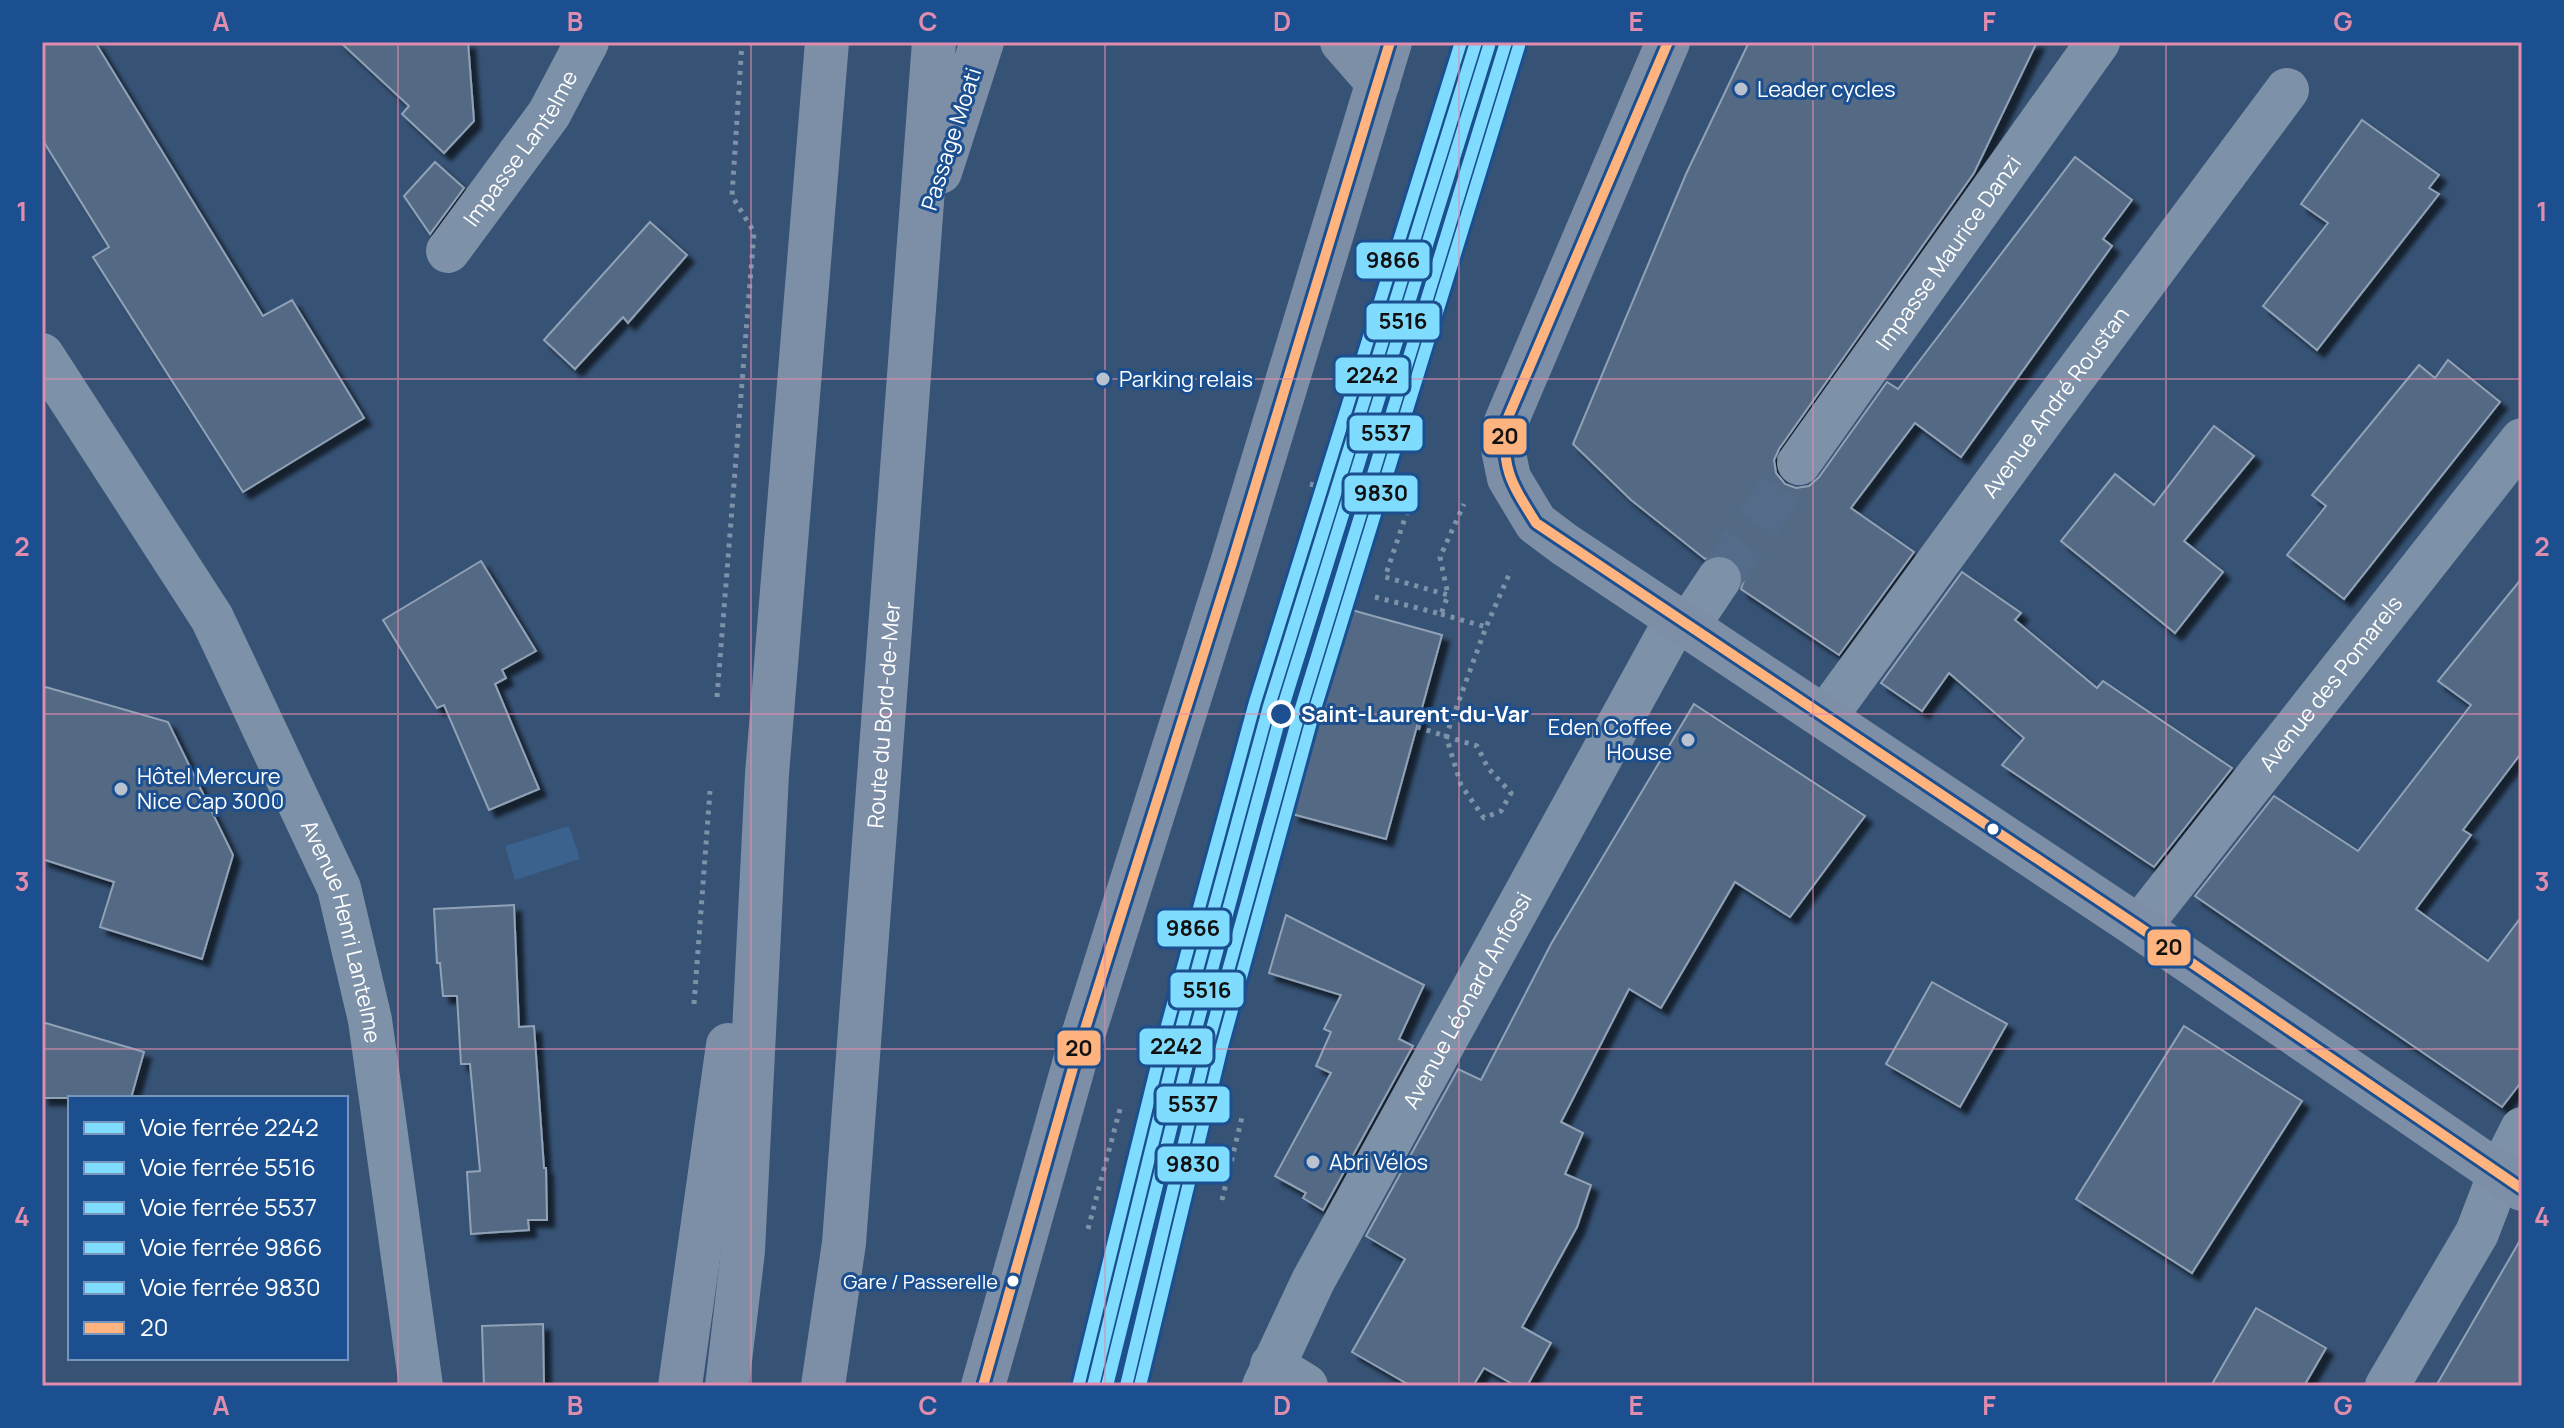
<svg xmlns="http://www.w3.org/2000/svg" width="2564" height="1428" viewBox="0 0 2564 1428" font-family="Manrope,sans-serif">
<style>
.water{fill:#3b618d}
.building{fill:#526984;stroke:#92a2b6;stroke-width:2;filter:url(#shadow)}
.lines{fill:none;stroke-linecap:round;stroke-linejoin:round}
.minor-tunnel{stroke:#546c89;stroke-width:44;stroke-dasharray:44 22;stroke-linecap:butt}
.path{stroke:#7d92a8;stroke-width:5;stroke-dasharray:4 6;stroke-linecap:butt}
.minor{stroke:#7d92a8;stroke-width:44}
.major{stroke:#7d8ea7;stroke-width:44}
.bus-1-casing{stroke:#1b4f8f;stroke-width:16}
.bus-1{stroke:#ffb480;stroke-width:10}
.rail-1-casing{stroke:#1b4f8f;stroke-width:18}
.rail-2-casing{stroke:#1b4f8f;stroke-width:18}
.rail-3-casing{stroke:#1b4f8f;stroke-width:18}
.rail-4-casing{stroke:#1b4f8f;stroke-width:18}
.rail-5-casing{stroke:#1b4f8f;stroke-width:18}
.rail-1{stroke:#80dcff;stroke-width:12}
.rail-2{stroke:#80dcff;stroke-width:12}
.rail-3{stroke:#80dcff;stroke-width:12}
.rail-4{stroke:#80dcff;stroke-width:12}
.rail-5{stroke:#80dcff;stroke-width:12}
.grid{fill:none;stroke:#e08cad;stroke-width:2;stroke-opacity:0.55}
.poi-dot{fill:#b9c2ce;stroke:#1b4f8f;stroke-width:3}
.stop-dot{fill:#1b4f8f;stroke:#fff;stroke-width:4}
.bus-dot{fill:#fff;stroke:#1b4f8f;stroke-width:3}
.labels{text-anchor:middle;stroke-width:6;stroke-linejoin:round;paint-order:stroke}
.bus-label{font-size:20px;fill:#fff;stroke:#1b4f8f;text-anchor:end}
.poi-label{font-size:22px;fill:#fff;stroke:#1b4f8f;text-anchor:start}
.street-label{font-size:22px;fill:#fff;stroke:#1b4f8f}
.stop-label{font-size:22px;font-weight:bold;fill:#fff;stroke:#1b4f8f;text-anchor:start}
.line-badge{stroke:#1b4f8f;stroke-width:3}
.pale-badge-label{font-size:22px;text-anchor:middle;font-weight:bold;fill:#111}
.neatline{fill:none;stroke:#e08cad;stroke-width:3}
.grid-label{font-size:26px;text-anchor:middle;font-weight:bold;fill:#e08cad}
</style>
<defs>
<filter id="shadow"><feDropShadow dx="7" dy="7" stdDeviation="2" flood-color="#0009"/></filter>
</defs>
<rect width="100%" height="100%" fill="#365274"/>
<!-- water -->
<polygon class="water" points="569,826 580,859 515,880 505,846"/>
<!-- building -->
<g class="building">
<polygon points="42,42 95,42 263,316 292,300 364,418 243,492 93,257 109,247 42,139"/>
<polygon points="340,42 468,42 474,121 444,153 402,114 409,106"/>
<polygon points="1749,42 2037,42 1974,173 1779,449 1774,460 1776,473 1785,484 1796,488 1809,486 1819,477 1887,382 1898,389 2075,157 2132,200 2103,239 2112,246 1961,457 1915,423 1851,508 1914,552 1839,655 1741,589 1744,580 1742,569 1733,559 1720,554 1705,559 1631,500 1573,444 1686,174"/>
<polygon points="2362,120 2439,175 2429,188 2439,194 2317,350 2263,306 2328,223 2301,204"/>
<polygon points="435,162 464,188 430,234 404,196"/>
<polygon points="650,222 687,255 628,323 623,317 575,369 544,340"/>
<polygon points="2448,360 2500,402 2344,599 2287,555 2326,506 2312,495 2419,365 2435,378"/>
<polygon points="2214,426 2254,456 2184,541 2223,572 2175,633 2061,541 2115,474 2154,505"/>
<polygon points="481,561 536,651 502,670 506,678 495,684 539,789 489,810 444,705 437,708 383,620"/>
<polygon points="1962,572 2021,613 2015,620 2097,688 2103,681 2232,768 2154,867 2002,765 2024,738 1949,673 1922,711 1881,683"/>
<polygon points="2522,578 2522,752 2463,830 2471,835 2416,909 2488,961 2522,916 2522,1081 2502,1107 2195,896 2274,796 2358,851 2471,705 2438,681"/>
<polygon points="1348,609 1442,635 1386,839 1292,814"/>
<polygon points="42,686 168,722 233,855 202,959 100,927 114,882 42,859"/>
<polygon points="1694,704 1865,816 1790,917 1735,882 1661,1008 1629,989 1561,1122 1583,1133 1565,1174 1591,1185 1577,1227 1522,1327 1551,1343 1527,1386 1516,1386 1484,1368 1473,1386 1411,1386 1352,1352 1405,1259 1366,1236 1458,1069 1481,1080 1551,944"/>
<polygon points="514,905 519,1027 534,1026 544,1168 546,1168 547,1220 528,1220 529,1230 471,1234 467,1172 480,1171 470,1064 461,1064 457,996 443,996 440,963 437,963 434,909"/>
<polygon points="1286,915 1424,985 1399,1039 1413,1046 1323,1210 1303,1198 1306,1193 1275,1176 1331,1073 1316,1066 1331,1032 1324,1029 1341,995 1269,973"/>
<polygon points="1932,982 2007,1024 1960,1107 1886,1064"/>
<polygon points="42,1022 144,1052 131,1098 42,1098"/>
<polygon points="2184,1026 2302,1101 2192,1273 2076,1199"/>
<polygon points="2522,1237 2522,1386 2436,1386"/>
<polygon points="2256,1308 2326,1348 2304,1386 2211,1386"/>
<polygon points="543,1324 544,1386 484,1386 482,1326"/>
</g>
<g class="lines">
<!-- minor-tunnel -->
<polyline class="minor-tunnel" points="1719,579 1799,463"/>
<!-- path -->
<g class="path">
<polyline points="1310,484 1407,512 1385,577 1448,595 1440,557 1464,504"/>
<polyline points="1375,597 1441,614 1448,595"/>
<polyline points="1441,614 1486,627"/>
<polyline points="717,697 754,232 732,196 742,42"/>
<polyline points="1417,727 1477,746 1488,768 1511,793 1501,811 1484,818 1461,785 1446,736 1486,627 1511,570"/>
<polyline points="694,1004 710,791"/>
<polyline points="1222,1200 1243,1113"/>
<polyline points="1088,1229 1120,1109"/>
</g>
<!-- minor -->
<g class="minor">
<path id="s1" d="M448,251l101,-137 38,-72"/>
<path id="s2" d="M42,355l170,263 127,270 31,132 51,366"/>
<path id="s3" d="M1799,463l299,-421"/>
<polyline points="1687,627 1719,579"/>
<path id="s4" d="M1825,717l219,-300 243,-327"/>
<path id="s5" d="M2139,927l383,-487"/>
<polyline points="1272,1365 1306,1386"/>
<path id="s6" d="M1264,1386l49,-105 363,-661"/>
<polyline points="2387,1386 2477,1233 2500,1173 2522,1129"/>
</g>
<!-- major -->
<g class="major">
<polyline points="1342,42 1378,83"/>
<polyline points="1668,42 1506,422 1503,449 1509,478 1536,523 1564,544 2139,927 2522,1189"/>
<polyline points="940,172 982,42"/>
<polyline points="680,1386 728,1045"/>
<polyline points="727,1386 743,1251 767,774 827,42"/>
<path id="s7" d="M823,1386l21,-143 90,-1201"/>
<polyline points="983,1386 1074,1064 1232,563 1390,42"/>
</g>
<defs>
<g id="bus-1">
<path d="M1668,42l-162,380c-5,48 6,62 30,101l603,404 383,262"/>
<polyline points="983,1386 1074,1064 1232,563 1390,42"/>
</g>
</defs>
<!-- bus-1 casing -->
<use href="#bus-1" class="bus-1-casing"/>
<!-- bus-1 -->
<use href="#bus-1" class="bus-1"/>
<defs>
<polyline id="rail-1" points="1093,1386 1178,1040 1269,706 1476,42"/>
<polyline id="rail-2" points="1107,1386 1192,1044 1282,710 1489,46"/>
<polyline id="rail-3" points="1126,1386 1207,1047 1298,718 1506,42"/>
<polyline id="rail-4" points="1079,1383 1164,1037 1255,702 1461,42"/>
<polyline id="rail-5" points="1140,1386 1221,1050 1311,722 1519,46"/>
</defs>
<!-- rail-1 casing -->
<use href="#rail-1" class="rail-1-casing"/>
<!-- rail-2 casing -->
<use href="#rail-2" class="rail-2-casing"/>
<!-- rail-3 casing -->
<use href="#rail-3" class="rail-3-casing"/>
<!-- rail-4 casing -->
<use href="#rail-4" class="rail-4-casing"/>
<!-- rail-5 casing -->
<use href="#rail-5" class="rail-5-casing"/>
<!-- rail-1 -->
<use href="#rail-1" class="rail-1"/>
<!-- rail-2 -->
<use href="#rail-2" class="rail-2"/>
<!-- rail-3 -->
<use href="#rail-3" class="rail-3"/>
<!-- rail-4 -->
<use href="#rail-4" class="rail-4"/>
<!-- rail-5 -->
<use href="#rail-5" class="rail-5"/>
</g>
<!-- grid -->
<path class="grid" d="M398,42v1344M751,42v1344M1105,42v1344M1459,42v1344M1813,42v1344M2166,42v1344M42,379h2480M42,714h2480M42,1049h2480"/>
<!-- markers -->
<g class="poi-dot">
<circle cx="1741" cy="89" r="8"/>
<circle cx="1103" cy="379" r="8"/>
<circle cx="1688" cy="740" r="8"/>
<circle cx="121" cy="789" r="8"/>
<circle cx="1313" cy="1162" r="8"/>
</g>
<circle class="stop-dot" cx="1281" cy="714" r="12"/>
<g class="bus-dot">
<circle cx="1993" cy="829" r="7"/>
<circle cx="1013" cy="1281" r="7"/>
</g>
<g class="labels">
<!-- bus labels -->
<g class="bus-label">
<text x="998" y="1289">Gare / Passerelle</text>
</g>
<!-- poi labels -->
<g class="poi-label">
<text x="1757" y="97">Leader cycles</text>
<text x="1119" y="387">Parking relais</text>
<text x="1672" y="735" text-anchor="end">Eden Coffee<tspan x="1672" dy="25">House</tspan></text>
<text x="137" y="784">Hôtel Mercure<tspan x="137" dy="25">Nice Cap 3000</tspan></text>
<text x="1329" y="1170">Abri Vélos</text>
</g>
<!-- street labels -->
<g class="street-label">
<text transform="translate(951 139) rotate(-72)" y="8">Passage Moati</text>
<text dy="8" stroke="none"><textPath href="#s1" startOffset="126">Impasse Lantelme</textPath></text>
<text dy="8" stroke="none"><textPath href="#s3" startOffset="258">Impasse Maurice Danzi</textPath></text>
<text dy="8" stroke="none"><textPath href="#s4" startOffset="390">Avenue André Roustan</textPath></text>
<text dy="8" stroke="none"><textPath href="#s5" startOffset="310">Avenue des Pomarels</textPath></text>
<text dy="8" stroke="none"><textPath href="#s7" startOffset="674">Route du Bord-de-Mer</textPath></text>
<text dy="8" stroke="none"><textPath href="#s2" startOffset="654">Avenue Henri Lantelme</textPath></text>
<text dy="8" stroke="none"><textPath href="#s6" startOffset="436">Avenue Léonard Anfossi</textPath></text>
</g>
<!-- stop labels -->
<g class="stop-label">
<text x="1301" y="722">Saint-Laurent-du-Var</text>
</g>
</g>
<g class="line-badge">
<rect x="1355" y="241" width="76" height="39" rx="8" fill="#80dcff"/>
<rect x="1365" y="302" width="76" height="39" rx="8" fill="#80dcff"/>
<rect x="1334" y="356" width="76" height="39" rx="8" fill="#80dcff"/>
<rect x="1348" y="414" width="76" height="38" rx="8" fill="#80dcff"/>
<rect x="1482" y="417" width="46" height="39" rx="8" fill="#ffb480"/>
<rect x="1343" y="474" width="76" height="39" rx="8" fill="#80dcff"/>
<rect x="1156" y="909" width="75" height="39" rx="8" fill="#80dcff"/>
<rect x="2146" y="928" width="46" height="39" rx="8" fill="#ffb480"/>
<rect x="1169" y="971" width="76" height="38" rx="8" fill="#80dcff"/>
<rect x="1138" y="1027" width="76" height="39" rx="8" fill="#80dcff"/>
<rect x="1056" y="1029" width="46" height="38" rx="8" fill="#ffb480"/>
<rect x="1155" y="1085" width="76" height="39" rx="8" fill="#80dcff"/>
<rect x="1156" y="1145" width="75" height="38" rx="8" fill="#80dcff"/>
</g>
<g class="pale-badge-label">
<text x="1393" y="268">9866</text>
<text x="1403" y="329">5516</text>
<text x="1372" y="383">2242</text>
<text x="1386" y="441">5537</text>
<text x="1505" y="444">20</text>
<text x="1381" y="501">9830</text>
<text x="1193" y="936">9866</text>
<text x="2169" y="955">20</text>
<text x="1207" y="998">5516</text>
<text x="1176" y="1054">2242</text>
<text x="1079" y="1056">20</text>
<text x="1193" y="1112">5537</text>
<text x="1193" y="1172">9830</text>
</g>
<!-- border -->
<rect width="2564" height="1428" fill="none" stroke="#1b4f8f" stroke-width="88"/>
<!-- legend -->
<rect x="68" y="1096" width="280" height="264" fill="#1b4f8f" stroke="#7695bc" stroke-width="2"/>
<rect x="84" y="1122" width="40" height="12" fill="#80dcff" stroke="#7695bc" stroke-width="2"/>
<text x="140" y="1136" font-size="24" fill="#ffffff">Voie ferrée 2242</text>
<rect x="84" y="1162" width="40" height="12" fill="#80dcff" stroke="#7695bc" stroke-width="2"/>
<text x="140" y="1176" font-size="24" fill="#ffffff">Voie ferrée 5516</text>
<rect x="84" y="1202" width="40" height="12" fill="#80dcff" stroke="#7695bc" stroke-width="2"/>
<text x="140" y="1216" font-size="24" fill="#ffffff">Voie ferrée 5537</text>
<rect x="84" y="1242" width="40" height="12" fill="#80dcff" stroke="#7695bc" stroke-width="2"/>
<text x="140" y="1256" font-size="24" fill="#ffffff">Voie ferrée 9866</text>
<rect x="84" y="1282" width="40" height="12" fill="#80dcff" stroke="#7695bc" stroke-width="2"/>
<text x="140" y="1296" font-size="24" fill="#ffffff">Voie ferrée 9830</text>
<rect x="84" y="1322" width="40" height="12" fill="#ffb480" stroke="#7695bc" stroke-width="2"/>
<text x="140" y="1336" font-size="24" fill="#ffffff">20</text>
<rect x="44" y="44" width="2476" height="1340" class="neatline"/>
<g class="grid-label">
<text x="221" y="31">A</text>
<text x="575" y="31">B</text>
<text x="928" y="31">C</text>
<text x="1282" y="31">D</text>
<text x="1636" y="31">E</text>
<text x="1989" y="31">F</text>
<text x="2343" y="31">G</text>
<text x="22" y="221">1</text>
<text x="2542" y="221">1</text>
<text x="22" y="556">2</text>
<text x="2542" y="556">2</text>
<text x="22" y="891">3</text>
<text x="2542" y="891">3</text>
<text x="22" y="1226">4</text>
<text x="2542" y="1226">4</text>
<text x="221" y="1415">A</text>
<text x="575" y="1415">B</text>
<text x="928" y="1415">C</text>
<text x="1282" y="1415">D</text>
<text x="1636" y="1415">E</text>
<text x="1989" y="1415">F</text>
<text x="2343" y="1415">G</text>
</g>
</svg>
